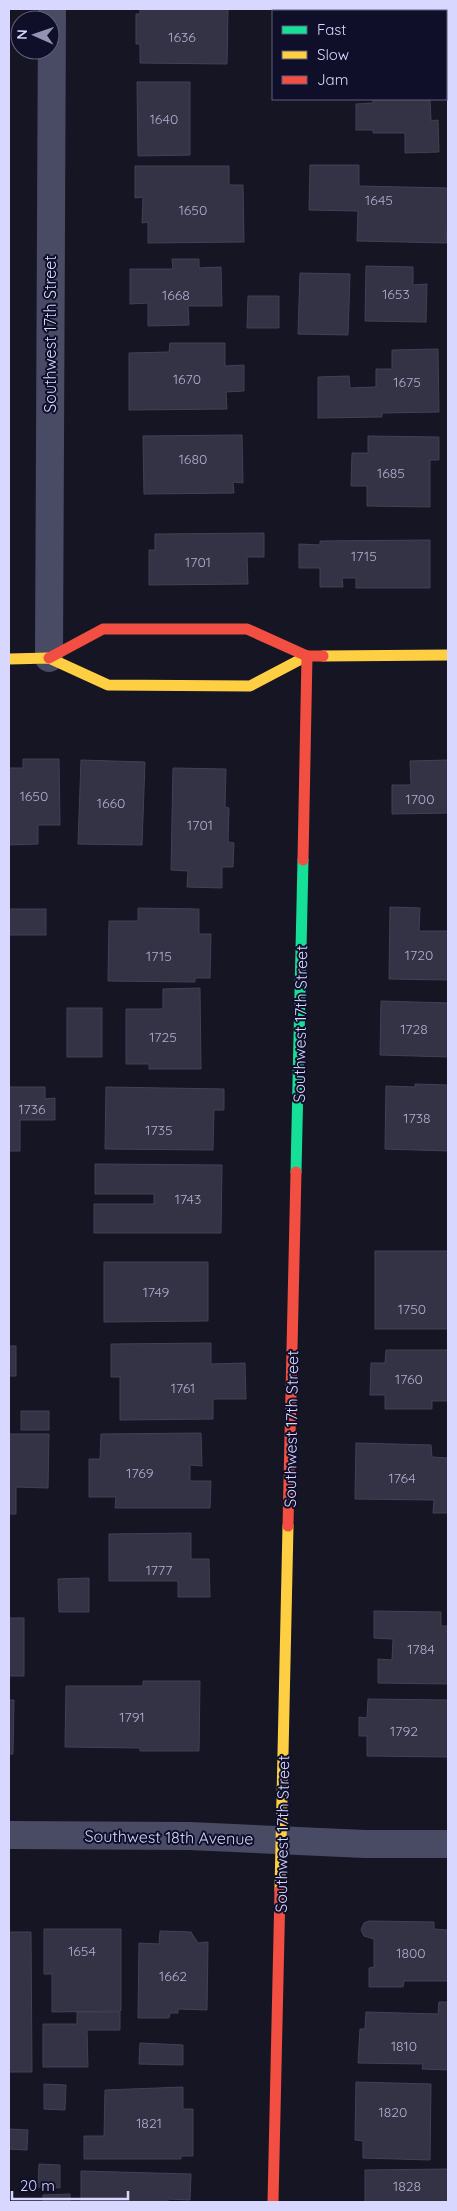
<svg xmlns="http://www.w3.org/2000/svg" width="457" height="2211" viewBox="0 0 457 2211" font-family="Quicksand,sans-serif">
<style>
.building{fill:#343345;stroke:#414057}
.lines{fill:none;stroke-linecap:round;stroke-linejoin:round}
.street{stroke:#494b64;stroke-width:28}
.fast{stroke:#16e098;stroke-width:11}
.slow{stroke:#ffcf43;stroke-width:11}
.jam{stroke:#f24e42;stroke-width:11}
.labels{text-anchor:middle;stroke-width:4;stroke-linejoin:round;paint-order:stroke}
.number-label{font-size:14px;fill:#aeaed0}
.street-label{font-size:16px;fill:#d7d7ff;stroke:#100f29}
</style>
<rect width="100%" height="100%" fill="#161523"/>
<!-- building -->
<g class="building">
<polygon points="140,9 228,9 227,64 140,63 140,44 136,44 136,14 140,14"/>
<rect x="335" y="9" width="94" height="2"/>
<polygon points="137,82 190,82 190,155 138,156"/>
<polygon points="373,99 430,99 431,121 438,120 439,152 405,153 405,133 373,133 373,130 356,130 356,104 373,103"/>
<polygon points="310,165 359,165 359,186 448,188 447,243 357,241 358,211 309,210"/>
<polygon points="135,166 229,166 229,185 243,185 244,242 148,243 148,222 142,223 143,197 135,198"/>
<polygon points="172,259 199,259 199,268 221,267 222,306 188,306 189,325 148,326 148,303 130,304 130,269 173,269"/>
<polygon points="366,266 413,267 413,285 427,284 426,322 365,321"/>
<polygon points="300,273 350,274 348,335 298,334"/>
<polygon points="248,296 279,296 279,328 247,328"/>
<polygon points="170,343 225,343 225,366 244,365 244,391 226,392 227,409 129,410 129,353 169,352"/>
<polygon points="438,349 439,412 382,413 382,417 318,418 318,377 349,376 350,388 376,387 376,369 392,369 392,350"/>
<polygon points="242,435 243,483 233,482 234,493 144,494 143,436"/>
<polygon points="368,436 439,437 439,460 430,460 430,507 367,506 367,486 351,486 352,453 368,453"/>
<polygon points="264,533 264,557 247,557 248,584 149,585 149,550 155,550 155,534"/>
<polygon points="430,540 430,588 356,588 356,578 342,578 343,587 320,587 320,568 299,568 299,544 320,545 320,541"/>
<polygon points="23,759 59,759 60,825 38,825 38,844 9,845 9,768 23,768"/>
<polygon points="81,760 145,762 142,845 78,844"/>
<polygon points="448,760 448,813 392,814 392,785 411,785 410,761"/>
<polygon points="173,768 226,769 225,807 229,808 228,842 234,843 233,867 222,867 222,888 187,887 188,871 171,870"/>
<polygon points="390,907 420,908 419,931 448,931 448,980 389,979"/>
<polygon points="138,908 199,909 199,934 211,934 210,978 195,978 195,982 108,981 109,921 138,921"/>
<rect x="9" y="909" width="37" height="26"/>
<polygon points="200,988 201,1069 149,1069 149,1064 126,1064 126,1009 163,1009 163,989"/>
<polygon points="381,1001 448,1003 448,1057 380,1055"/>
<rect x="67" y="1008" width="35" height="49"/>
<polygon points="415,1084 448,1085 448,1151 385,1149 386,1086 415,1087"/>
<polygon points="9,1087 45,1087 45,1099 55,1098 55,1120 20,1120 20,1151 9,1151"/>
<polygon points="106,1087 224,1089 224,1110 214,1110 213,1150 105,1149"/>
<polygon points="95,1164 222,1165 221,1233 94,1233 94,1204 154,1204 154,1194 95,1194"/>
<rect x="375" y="1251" width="73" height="78"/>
<polygon points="104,1262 208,1262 208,1321 104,1322"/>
<polygon points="211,1343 211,1364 245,1363 246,1399 213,1399 213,1419 120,1420 120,1377 111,1377 111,1344"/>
<rect x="9" y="1346" width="7" height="30"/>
<polygon points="386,1350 448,1350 448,1401 432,1401 432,1409 385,1409 385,1395 370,1395 371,1363 385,1363"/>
<rect x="21" y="1411" width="28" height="19"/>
<polygon points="201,1433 202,1466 190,1465 190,1481 211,1481 210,1508 115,1508 116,1497 89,1497 89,1459 100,1459 101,1434"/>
<polygon points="9,1434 49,1434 48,1488 16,1487 16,1514 9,1514"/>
<polygon points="356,1443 431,1445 432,1457 448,1458 448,1513 433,1513 434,1500 355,1499"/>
<polygon points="191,1533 191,1559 209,1559 210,1597 178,1597 178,1581 109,1581 109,1534"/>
<polygon points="89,1578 89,1612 59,1612 58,1579"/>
<polygon points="374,1611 441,1612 441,1626 448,1626 448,1684 378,1683 378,1659 392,1660 393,1639 374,1638"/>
<rect x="9" y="1618" width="15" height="58"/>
<polygon points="143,1681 200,1681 199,1751 140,1751 140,1748 65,1747 66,1686 143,1686"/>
<polygon points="368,1699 448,1700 448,1757 367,1756 367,1736 359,1736 359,1717 367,1718"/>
<polygon points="9,1700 14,1700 13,1754 9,1754"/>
<polygon points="369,1921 434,1922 434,1929 448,1930 448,1981 404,1981 403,1987 369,1987 369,1968 374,1967 374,1939 364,1936 361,1930 364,1923"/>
<polygon points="44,1929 121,1929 121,2011 52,2012 52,1974 44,1974"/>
<polygon points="160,1931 191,1932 198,1943 208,1942 207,2010 178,2009 178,2013 170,2013 169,2018 138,2018 139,1943 159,1944"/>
<polygon points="9,1932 31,1932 32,2072 9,2072"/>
<polygon points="439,2002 448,2002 448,2070 422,2069 423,2064 358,2063 360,2029 365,2029 366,2012 438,2014"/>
<polygon points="77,2012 120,2012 120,2030 87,2030 88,2067 43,2067 43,2024 77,2024"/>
<polygon points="140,2043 183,2045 183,2065 139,2064"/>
<polygon points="356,2082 431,2084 430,2160 363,2158 363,2141 355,2140"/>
<polygon points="44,2084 66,2085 65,2110 44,2109"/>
<polygon points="183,2087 183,2109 193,2109 193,2156 181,2156 181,2159 84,2159 84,2136 104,2136 105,2090"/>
<polygon points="9,2129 28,2130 27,2150 9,2149"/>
<polygon points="39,2164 60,2165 60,2188 38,2187"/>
<polygon points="448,2169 448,2202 365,2202 365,2170"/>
<polygon points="81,2171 191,2174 190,2200 168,2199 168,2202 81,2202"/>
<polygon points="70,2194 70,2202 43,2202 43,2195"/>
</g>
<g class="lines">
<!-- street -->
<g class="street">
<polyline points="49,658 52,9"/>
<polyline points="9,1835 189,1836 365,1844 448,1844"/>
</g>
<!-- fast -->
<polyline class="fast" points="296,1172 303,860"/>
<!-- slow -->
<g class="slow">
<polyline points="323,656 448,655"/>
<polyline points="9,659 49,658 108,685 250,686 307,656"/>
<polyline points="280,1890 288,1526"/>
</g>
<!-- jam -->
<g class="jam">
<polyline points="49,658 103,629 247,629 307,656 323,656"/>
<polyline points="303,860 307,656"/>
<polyline points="288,1526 296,1172"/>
<polyline points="273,2202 280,1890"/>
</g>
</g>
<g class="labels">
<!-- number labels -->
<g class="number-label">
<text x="182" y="42">1636</text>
<text x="164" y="124">1640</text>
<text x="379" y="205">1645</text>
<text x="193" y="215">1650</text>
<text x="396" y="299">1653</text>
<text x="176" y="300">1668</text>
<text x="187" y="384">1670</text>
<text x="407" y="387">1675</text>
<text x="193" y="464">1680</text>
<text x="391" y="478">1685</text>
<text x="364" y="561">1715</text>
<text x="198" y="567">1701</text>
<text x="34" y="801">1650</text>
<text x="420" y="804">1700</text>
<text x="111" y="808">1660</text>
<text x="200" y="830">1701</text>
<text x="419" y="960">1720</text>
<text x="159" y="961">1715</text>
<text x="414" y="1034">1728</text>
<text x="163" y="1042">1725</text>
<text x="32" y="1114">1736</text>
<text x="417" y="1123">1738</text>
<text x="159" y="1135">1735</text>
<text x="188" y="1204">1743</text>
<text x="156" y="1297">1749</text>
<text x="412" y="1314">1750</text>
<text x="409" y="1384">1760</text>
<text x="183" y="1393">1761</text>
<text x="140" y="1478">1769</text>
<text x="402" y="1483">1764</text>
<text x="159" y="1575">1777</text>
<text x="421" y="1654">1784</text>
<text x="132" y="1722">1791</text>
<text x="404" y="1736">1792</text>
<text x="82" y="1956">1654</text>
<text x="411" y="1958">1800</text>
<text x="173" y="1981">1662</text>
<text x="404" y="2051">1810</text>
<text x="393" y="2117">1820</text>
<text x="149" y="2128">1821</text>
<text x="407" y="2191">1828</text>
</g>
<!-- street labels -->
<g class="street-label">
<text transform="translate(50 334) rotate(-90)" y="6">Southwest 17th Street</text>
<text transform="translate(300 1024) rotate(-89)" y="6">Southwest 17th Street</text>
<text transform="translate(291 1429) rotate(-89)" y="6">Southwest 17th Street</text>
<text transform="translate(282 1834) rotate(-89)" y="6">Southwest 17th Street</text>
<text transform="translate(169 1837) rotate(1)" y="6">Southwest 18th Avenue</text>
</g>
</g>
<!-- border -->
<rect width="457" height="2211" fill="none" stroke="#d7d7ff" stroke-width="20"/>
<!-- legend -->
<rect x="272" y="10" width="175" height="90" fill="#100f29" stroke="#605f7f"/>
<rect x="282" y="26" width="25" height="8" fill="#16e098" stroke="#605f7f"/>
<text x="317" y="35" font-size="15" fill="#d7d7ff">Fast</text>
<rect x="282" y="51" width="25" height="8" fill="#ffcf43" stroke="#605f7f"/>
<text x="317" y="60" font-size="15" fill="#d7d7ff">Slow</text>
<rect x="282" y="76" width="25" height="8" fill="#f24e42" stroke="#605f7f"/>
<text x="317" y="85" font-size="15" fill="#d7d7ff">Jam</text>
<!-- north arrow -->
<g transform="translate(35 35) rotate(272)"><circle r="24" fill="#100f29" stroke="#605f7f"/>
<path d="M0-4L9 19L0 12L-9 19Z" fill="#9393b2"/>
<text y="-8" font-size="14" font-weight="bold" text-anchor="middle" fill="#d7d7ff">N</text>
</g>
<!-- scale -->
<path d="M12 2191v8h116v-8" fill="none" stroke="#d7d7ff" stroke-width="2.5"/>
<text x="20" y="2191" font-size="15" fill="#d7d7ff" stroke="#100f29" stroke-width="4" paint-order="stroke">20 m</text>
</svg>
